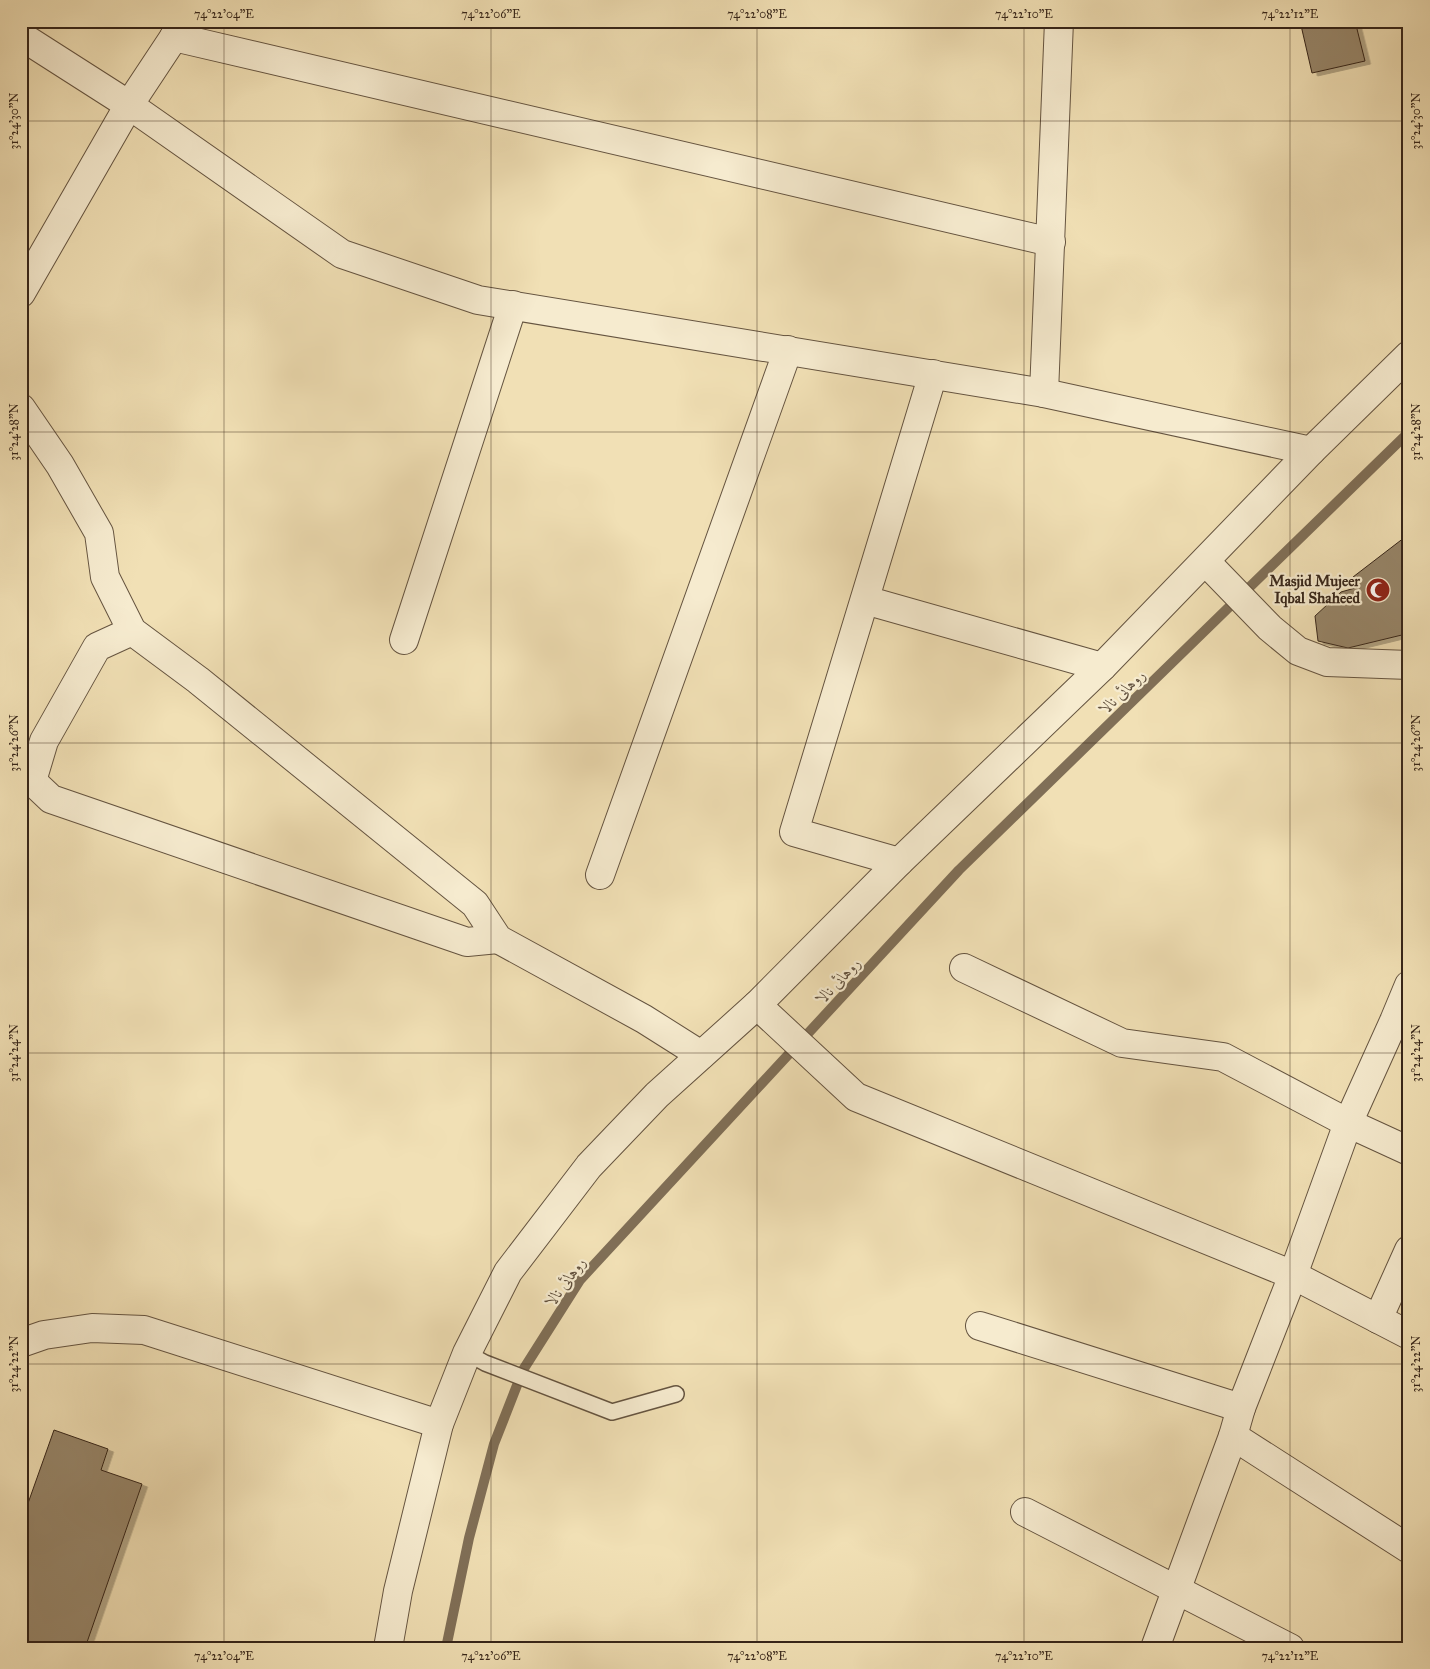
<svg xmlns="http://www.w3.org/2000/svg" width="1430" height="1669" viewBox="0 0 1430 1669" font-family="'IM FELL Great Primer',Amiri,serif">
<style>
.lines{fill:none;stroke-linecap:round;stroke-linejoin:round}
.stream{stroke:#806f57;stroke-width:10}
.building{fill:#97866a;stroke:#362519;filter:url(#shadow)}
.service-casing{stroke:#655440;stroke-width:18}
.minor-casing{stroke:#655440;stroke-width:30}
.tertiary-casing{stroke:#655440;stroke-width:30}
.service{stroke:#f6ebcf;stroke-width:15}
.minor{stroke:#f6ebcf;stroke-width:28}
.tertiary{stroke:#f6ebcf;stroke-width:28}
.ticks{fill:none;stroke:#362519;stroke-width:1;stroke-opacity:0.45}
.labels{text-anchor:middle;stroke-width:4.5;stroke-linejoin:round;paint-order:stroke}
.poi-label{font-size:15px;font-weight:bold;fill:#362519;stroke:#f6ebcf;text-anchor:end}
.water-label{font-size:16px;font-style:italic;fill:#61503d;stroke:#f6ebcf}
.neatline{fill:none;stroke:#362519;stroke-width:2}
.ticks-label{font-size:12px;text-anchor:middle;fill:#362519}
</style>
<defs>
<filter id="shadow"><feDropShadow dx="5.5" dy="3" stdDeviation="0" flood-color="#0004"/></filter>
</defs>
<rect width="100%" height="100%" fill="#f1e0b5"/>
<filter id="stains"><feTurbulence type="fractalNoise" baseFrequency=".004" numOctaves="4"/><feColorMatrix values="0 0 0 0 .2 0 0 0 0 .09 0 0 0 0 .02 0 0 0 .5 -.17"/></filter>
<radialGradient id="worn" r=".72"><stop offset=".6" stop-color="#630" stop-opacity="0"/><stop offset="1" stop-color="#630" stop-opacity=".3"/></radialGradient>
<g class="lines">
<!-- stream -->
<polyline class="stream" points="446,1648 469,1538 494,1444 523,1370 580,1280 959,870 1409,432"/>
</g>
<!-- building -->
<g class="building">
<polygon points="1300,21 1355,21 1365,61 1312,73"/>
<polygon points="1409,534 1409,603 1406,634 1348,648 1318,641 1315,616 1341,592 1355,588 1353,577"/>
<polygon points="54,1430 108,1449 101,1470 142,1484 85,1648 21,1648 21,1523"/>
</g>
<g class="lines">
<defs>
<polyline id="service" points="467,1353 485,1363 612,1412 676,1394"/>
<g id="minor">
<polyline points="21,36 129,105 342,254 478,300 1044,393 1311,451"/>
<polyline points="174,37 1051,242"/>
<polyline points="21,293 129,105 184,22"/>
<polyline points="1044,393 1059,21"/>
<polyline points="21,408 60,465 99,533 105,577 132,631 198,680 475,904 498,939 644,1019 701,1055"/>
<polyline points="1206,562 1270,628 1298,651 1327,662 1409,665"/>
<polyline points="865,600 1102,667"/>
<polyline points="132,631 97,647 44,741 32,781 51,799 467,942 498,939"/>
<polyline points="404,640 513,305"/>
<polyline points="899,862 794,832 933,374"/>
<polyline points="600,875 788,350"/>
<polyline points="964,968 1122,1043 1223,1057 1348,1123 1409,1151"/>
<polyline points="757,1005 856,1097 1293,1275 1409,1335"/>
<polyline points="1378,1319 1409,1250"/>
<polyline points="980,1326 1241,1408"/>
<polyline points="21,1343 44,1335 92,1328 144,1330 439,1424"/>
<polyline points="1233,1436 1409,1549"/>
<polyline points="1025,1512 1290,1648"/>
<polyline points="1155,1648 1233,1436 1241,1408 1293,1275 1348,1123 1394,1021 1409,985"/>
</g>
<polyline id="tertiary" points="388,1648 398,1591 439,1424 467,1353 508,1272 589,1166 657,1095 757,1005 899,862 1102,667 1311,451 1409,355"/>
</defs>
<!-- service casing -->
<use href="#service" class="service-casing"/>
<!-- minor casing -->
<use href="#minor" class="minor-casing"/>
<!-- tertiary casing -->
<use href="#tertiary" class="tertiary-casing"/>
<!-- service -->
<use href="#service" class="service"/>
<!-- minor -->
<use href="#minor" class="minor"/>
<!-- tertiary -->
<use href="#tertiary" class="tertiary"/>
</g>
<!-- ticks -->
<path class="ticks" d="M224,21v1627M491,21v1627M757,21v1627M1024,21v1627M1290,21v1627M21,121h1388M21,432h1388M21,743h1388M21,1053h1388M21,1364h1388"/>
<!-- icons -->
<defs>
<symbol id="mosque-disc" viewBox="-11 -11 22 22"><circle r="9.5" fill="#8f2418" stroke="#f6ebcf"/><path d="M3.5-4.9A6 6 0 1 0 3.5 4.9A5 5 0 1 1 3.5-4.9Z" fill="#fff"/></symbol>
</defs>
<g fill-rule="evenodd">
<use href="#mosque-disc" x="1364" y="576" width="28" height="28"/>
</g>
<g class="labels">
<!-- poi labels -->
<g class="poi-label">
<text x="1360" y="586">Masjid Mujeer<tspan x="1360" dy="17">Iqbal Shaheed</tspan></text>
</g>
<!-- water labels -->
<g class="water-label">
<text transform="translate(1122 691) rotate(-44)" y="6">روہائی نالا</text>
<text transform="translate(838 980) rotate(-47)" y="6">روہائی نالا</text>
<text transform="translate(565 1281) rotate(-54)" y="6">روہائی نالا</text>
</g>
</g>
<!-- margin -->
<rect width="1430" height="1669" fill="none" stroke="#f1e0b5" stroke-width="55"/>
<rect x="28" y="28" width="1374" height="1614" class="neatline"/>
<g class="ticks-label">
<text x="224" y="18">74°22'04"E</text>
<text x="491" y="18">74°22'06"E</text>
<text x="757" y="18">74°22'08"E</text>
<text x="1024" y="18">74°22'10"E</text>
<text x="1290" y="18">74°22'12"E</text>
<text transform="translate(14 121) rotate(-90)" y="4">31°24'30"N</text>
<text transform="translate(1416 121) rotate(-90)" y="4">31°24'30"N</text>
<text transform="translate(14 432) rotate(-90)" y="4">31°24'28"N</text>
<text transform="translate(1416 432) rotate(-90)" y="4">31°24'28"N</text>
<text transform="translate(14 743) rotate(-90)" y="4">31°24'26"N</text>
<text transform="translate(1416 743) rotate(-90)" y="4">31°24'26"N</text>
<text transform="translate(14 1053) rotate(-90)" y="4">31°24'24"N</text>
<text transform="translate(1416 1053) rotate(-90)" y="4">31°24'24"N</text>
<text transform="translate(14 1364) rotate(-90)" y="4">31°24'22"N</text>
<text transform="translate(1416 1364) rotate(-90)" y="4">31°24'22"N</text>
<text x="224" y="1660">74°22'04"E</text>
<text x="491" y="1660">74°22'06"E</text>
<text x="757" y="1660">74°22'08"E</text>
<text x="1024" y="1660">74°22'10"E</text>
<text x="1290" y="1660">74°22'12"E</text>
</g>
<rect width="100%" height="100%" filter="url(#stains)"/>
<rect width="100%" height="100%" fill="url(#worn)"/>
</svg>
